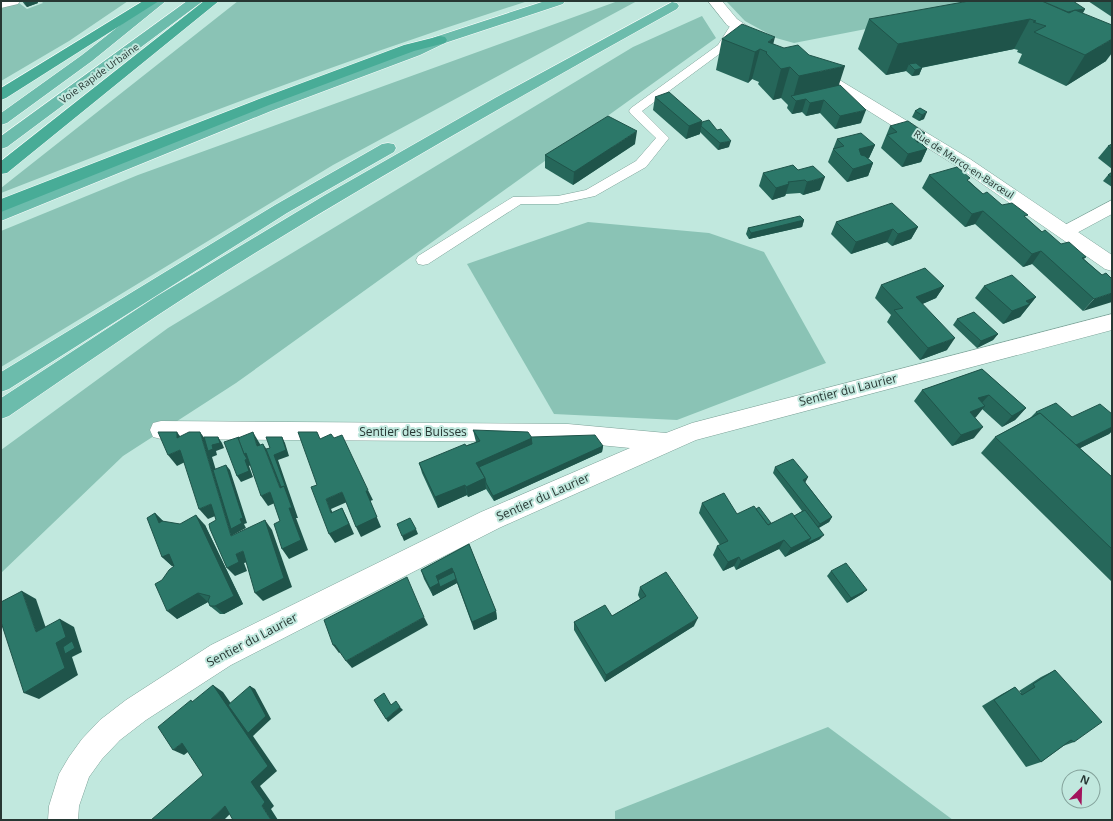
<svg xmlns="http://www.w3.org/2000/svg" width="1113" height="821" viewBox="0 0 1113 821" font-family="'Open Sans',sans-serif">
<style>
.green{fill:#8ac3b5}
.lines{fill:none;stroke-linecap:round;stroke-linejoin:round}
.service-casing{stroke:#7da399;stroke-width:1}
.minor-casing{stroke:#7da399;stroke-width:1}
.tertiary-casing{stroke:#7da399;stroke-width:1}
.trunk-casing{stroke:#fff;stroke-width:1}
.motorway-casing{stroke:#fff;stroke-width:1}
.service{fill:#fff;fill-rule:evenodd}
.minor{fill:#fff;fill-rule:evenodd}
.tertiary{fill:#fff;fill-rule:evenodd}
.trunk{fill:#6cbcac;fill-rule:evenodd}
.motorway{fill:#48ac97;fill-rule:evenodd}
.wall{fill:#26675a}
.shaded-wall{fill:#1f544a}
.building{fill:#2c7869;stroke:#1f544a}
.labels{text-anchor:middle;stroke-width:4;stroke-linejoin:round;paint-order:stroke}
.far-street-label{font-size:10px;fill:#273733;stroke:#c1e8de}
.street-label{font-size:12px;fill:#273733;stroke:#c1e8de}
</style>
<rect width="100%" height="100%" fill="#c1e8de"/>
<!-- green -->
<g class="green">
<polygon points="41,1 128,1 69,41 1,81 1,8 19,3 27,9 43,3"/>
<path d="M238,1h290c-179,57 -353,124 -527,192v-5z"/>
<polygon points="618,1 637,1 333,165 1,367 1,231 138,175"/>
<polygon points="726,1 959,1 974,8 794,43 776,38 745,21"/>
<polygon points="702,16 716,38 236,383 123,456 1,573 1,450 168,328 633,47"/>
<polygon points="588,222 709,233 764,252 826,363 677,420 554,414 467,264"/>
<polygon points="828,727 953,820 615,820 615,811"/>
</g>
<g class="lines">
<defs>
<polygon id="service" points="736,22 741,25 726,49 642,111 669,138 646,167 595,196 558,204 521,204 428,264 423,265 418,264 416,260 418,256 513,197 558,196 586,190 636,161 656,138 631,114 629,111 631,108 718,45 732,23"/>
<g id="minor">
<polygon points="1,1 20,1 18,4 1,8"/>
<polygon points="1112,200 1112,214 1073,235 1067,237 1061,235 1058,231 1061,227"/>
<polygon points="1112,314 1112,330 696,440 499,528 231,665 146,720 120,740 102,759 89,777 79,806 78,820 48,820 49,806 59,774 69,757 82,739 100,720 126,700 211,645 481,512 630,448 568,442 161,439 153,437 150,430 153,423 161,421 568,424 666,433 692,423"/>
</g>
<g id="tertiary">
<polygon points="708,1 722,1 737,19 771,42 769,45 759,45 727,25"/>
<polygon points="818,69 823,70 970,159 1112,255 1112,271 1105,269 958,167 813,76 811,73 813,70"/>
</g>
<g id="trunk">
<polygon points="151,1 166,1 92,61 7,123 1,125 1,113 82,55"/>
<polygon points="187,1 203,1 7,147 1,149 1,136"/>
<polygon points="545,1 565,1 563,4 445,43 420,55 271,111 1,221 1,208 261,105 410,49 435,37"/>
<path d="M672,2l5,1 2,3 -2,3c-142,79 -284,159 -422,244 -84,52 -165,107 -246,163l-8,3v-21l156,-102 168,-101 170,-97z"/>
<polygon points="388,143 394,144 396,148 394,152 287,213 9,389 1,392 1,372 275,205 382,144"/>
</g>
<g id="motorway">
<polygon points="143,1 159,1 6,98 1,100 1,88"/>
<polygon points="204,1 219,1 7,173 1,174 1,161"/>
<polygon points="440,36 445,37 447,40 445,43 414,51 269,105 1,212 1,199 259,99 404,45"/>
</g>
</defs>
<!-- service casing -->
<use href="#service" class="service-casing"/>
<!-- minor casing -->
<use href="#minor" class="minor-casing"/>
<!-- tertiary casing -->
<use href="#tertiary" class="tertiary-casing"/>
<!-- trunk casing -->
<use href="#trunk" class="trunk-casing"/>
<!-- motorway casing -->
<use href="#motorway" class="motorway-casing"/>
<!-- service -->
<use href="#service" class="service"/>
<!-- minor -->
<use href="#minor" class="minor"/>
<!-- tertiary -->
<use href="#tertiary" class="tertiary"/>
<!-- trunk -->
<use href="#trunk" class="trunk"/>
<!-- motorway -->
<use href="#motorway" class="motorway"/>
</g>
<!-- wall -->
<g class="wall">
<polygon points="22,1 37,1 38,3 27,7 25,5"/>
<polygon points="1088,1 1112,1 1112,17"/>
<polygon points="1085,9 1083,13 1106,61 1066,86 1018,63 1022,54 1017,52 1018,50 1014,49 921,68 922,68 919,75 912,76 906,71 886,75 858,49 869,19"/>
<polygon points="722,39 773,44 839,85 861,123 835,129 820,113 806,116 802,112 792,114 787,108 788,105 781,98 773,100 758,84 759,82 752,79 748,83 716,70"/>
<polygon points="655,97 702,122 729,147 718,150 700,132 700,134 686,139 653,110"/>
<polygon points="920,108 924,119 919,121 912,117 915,111"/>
<polygon points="890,126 920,143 927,149 921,162 902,167 881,148"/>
<polygon points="837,139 875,145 869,158 868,158 873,163 868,176 847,182 828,162"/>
<polygon points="635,144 573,185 545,168 545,155"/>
<polygon points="1112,144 1112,169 1098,158 1108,146"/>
<polygon points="798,170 820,190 803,195 800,193 786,194 785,196 772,200 759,186 763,173"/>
<polygon points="1112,172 1112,187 1103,181 1108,175"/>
<polygon points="929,175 969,181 983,194 1002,205 1026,218 1042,232 1061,244 1086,257 1084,259 1102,275 1112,279 1083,311 1032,264 1023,267 975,224 965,227 922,188"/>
<polygon points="804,220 802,227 749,239 746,234 748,228"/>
<polygon points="836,222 918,227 911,239 892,246 887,242 851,254 831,234"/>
<polygon points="881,285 944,286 936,298 922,304 947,350 920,360 887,322 891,315 875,298"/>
<polygon points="984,286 1036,297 1020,317 1003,324 975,298"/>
<polygon points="957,319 998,334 993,340 977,348 953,325"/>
<polygon points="982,369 1026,408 1015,420 1002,427 982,409 975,418 974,438 952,446 914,401 922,390"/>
<polygon points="1036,412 1072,417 1112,414 1112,431 1109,434 1080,448 1112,477 1112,582 981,453 995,437 1030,418"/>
<polygon points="473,430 603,446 602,452 494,501 486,489 468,497 467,495 438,508 422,473 419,463 476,442"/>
<polygon points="775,467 808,477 805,482 832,517 829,522 819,528 820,539 785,557 779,549 736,570 734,566 723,571 713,555 717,546 720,545 699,513 702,503 737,514 756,509 771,523 794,516 802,511 773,473"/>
<polygon points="155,513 164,522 180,524 205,525 243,604 224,614 220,614 210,606 209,602 208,602 177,619 162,580 174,566 172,566 162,557"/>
<polygon points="469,544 496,611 497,619 474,630 457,583 433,596 424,579 421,570"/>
<polygon points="831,571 867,590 862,594 847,603 827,576"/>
<polygon points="640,587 694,626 605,682 574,630 574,622 612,616 640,599 638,595"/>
<polygon points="1055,670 1074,742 1063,746 1041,762 1026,767 982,706 1002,694 1015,687 1020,694 1021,693 1019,691 1041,677"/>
</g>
<!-- shaded-wall -->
<g class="shaded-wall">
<polygon points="24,1 37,1 38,3 27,7"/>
<polygon points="1085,9 1078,21 1048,16"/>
<polygon points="1030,19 1014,49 914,69 909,64 906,71 886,75 898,44"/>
<polygon points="775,37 770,57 768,42"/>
<polygon points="1112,39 1112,53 1106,61 1066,86 1085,55"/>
<polygon points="760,49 752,79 748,83 755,52"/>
<polygon points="845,66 835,97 806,99 802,112 792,114 796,101 793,97 799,76"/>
<polygon points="790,67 781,98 773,100 781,69"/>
<polygon points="922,68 919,75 912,76 915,70"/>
<polygon points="824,100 820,113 806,116 810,103"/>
<polygon points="866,110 861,123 835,129 840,116"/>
<polygon points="927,112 924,119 919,121 922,115"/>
<polygon points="702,121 700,134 686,139 689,126"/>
<polygon points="637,131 635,144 573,185 574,172"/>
<polygon points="925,133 919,146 907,149 913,136"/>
<polygon points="731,141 729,147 718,150 720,143"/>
<polygon points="875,145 869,158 854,162 859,149"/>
<polygon points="927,149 921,162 902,167 908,154"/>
<polygon points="873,163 868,176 847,182 853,169"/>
<polygon points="825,177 820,190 803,195 807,182"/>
<polygon points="789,184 785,196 772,200 776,188"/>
<polygon points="983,211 975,224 965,227 972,214"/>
<polygon points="804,220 802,227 749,239 751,233"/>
<polygon points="918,227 911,239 892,246 898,234"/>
<polygon points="893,229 887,242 851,254 856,242"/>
<polygon points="1041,251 1032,264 1023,267 1032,254"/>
<polygon points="944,286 936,298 909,310 916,297"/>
<polygon points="1112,293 1112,302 1083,311 1094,299"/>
<polygon points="1036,297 1020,317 1003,324 1012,311 1026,301"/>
<polygon points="998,334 993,340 977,348 981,341"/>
<polygon points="955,338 947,350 920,360 928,348"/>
<polygon points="989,395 979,406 978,398"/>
<polygon points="985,406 976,417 961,423 970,412"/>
<polygon points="1026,408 1015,420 1002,427 1012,416"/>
<polygon points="983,427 974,438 952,446 961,435"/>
<polygon points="1112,427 1112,431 1109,434 1060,458 1072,447"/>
<polygon points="177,432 185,443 177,438"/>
<polygon points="200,432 208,443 218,437 222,443 224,448 216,451 217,455 212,457 233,527 226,465 230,470 247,523 244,524 246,528 231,536"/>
<polygon points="253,432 260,444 264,457 257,446"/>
<polygon points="239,437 253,464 249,466 253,477 241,482 237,476 245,460"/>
<polygon points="282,437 285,443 289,456 278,460 298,518 296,518 308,550 289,559 282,549 280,488 263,444 270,454"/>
<polygon points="532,438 533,449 480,473 476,463"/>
<polygon points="603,446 602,452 494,501 493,496"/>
<polygon points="180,450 189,460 177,466 168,455"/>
<polygon points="808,477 805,483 803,480"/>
<polygon points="485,478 486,489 468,497 466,487"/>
<polygon points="465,485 467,495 438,508 435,497"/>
<polygon points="368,490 373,500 370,501 381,527 361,537 356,527 366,491"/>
<polygon points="270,492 277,502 268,506 261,496"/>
<polygon points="342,492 347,502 331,509 337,523 331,513 326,499"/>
<polygon points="211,504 220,514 208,519 199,509"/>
<polygon points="342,508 347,518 354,534 335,543 329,534"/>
<polygon points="155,513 165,523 159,523"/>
<polygon points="196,515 205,525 243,604 224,614 215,606"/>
<polygon points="832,517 829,522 816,529 820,524"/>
<polygon points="265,520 272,530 292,587 263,601 255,593"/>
<polygon points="416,529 418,534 404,541 402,536"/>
<polygon points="824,535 820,539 785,557 791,548 811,538"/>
<polygon points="784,540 779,549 736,570 741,561"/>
<polygon points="243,551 251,561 244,563 247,571 235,576 227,568 236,554"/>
<polygon points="169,554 178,563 172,566 162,557"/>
<polygon points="739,557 734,566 723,571 728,562"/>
<polygon points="452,568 457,583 433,596 430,588 436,576"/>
<polygon points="867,590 862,594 847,603 851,598"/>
<polygon points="22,591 36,599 50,640 36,632"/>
<polygon points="198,593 208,602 177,619 167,611"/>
<polygon points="496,611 497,619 474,630 472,622"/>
<polygon points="424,617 428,625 352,668 346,661"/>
<polygon points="698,618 694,626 605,682 606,675"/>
<polygon points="60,619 74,627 82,652 72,657 78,675 39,699 24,693"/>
<polygon points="333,645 335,645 341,652 339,653"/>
<polygon points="213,685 223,692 250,731 250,686 255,689 271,719 253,736 277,771 260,786 274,806 271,809 278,820 271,820 262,806 251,782"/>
<polygon points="400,707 403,710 388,722 386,719"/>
<polygon points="182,743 193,748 184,755 173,750"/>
<polygon points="225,806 235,809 224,820 210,820"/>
</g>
<!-- building -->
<g class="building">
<polygon points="969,1 1042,1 1069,13 1075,10 1112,25 1112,39 1085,55 1034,32 1046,26 1033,22 1036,21 1030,19 898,44 869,19"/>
<polygon points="1042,1 1073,1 1085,9 1077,10 1075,10 1072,11 1068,12"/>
<polygon points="742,24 775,37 768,42 784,48 798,45 809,55 845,66 799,76 790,67 781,69 766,53 767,52 760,49 755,52 722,39"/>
<polygon points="916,63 922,68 915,70 909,64"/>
<polygon points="840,85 866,110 840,116 824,100 810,103 806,99 796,101 791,96"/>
<polygon points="669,92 702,121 689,126 655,97"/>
<polygon points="920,108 927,112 922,115 915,111"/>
<polygon points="608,116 637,131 574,172 545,155"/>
<polygon points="709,120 717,130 721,129 731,141 720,143 701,126 702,122"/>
<polygon points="908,121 925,133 913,136 917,142 921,143 927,149 908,154 887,135 897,132 890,126"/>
<polygon points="861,133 875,145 859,149 861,155 865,156 873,163 853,169 833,149 844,146 837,139"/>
<polygon points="1112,144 1112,149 1108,146"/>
<polygon points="793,165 798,170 813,166 825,177 807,182 805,180 788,182 789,184 776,188 763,173"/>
<polygon points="957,167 970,178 967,180 983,194 987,192 1002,205 1012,203 1028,215 1024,216 1042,232 1045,230 1061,244 1069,242 1086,257 1082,258 1102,275 1106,273 1112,279 1112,293 1094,299 1041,251 1032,254 983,211 972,214 929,175"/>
<polygon points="1112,172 1112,177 1108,175"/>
<polygon points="892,203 918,227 898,234 893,229 856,242 836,222"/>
<polygon points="800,216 804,220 751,233 748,228"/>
<polygon points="925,268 944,286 916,297 955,338 928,348 894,310 903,308 881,285"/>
<polygon points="1012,275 1036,297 1026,301 1030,304 1012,311 984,286"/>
<polygon points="974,312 998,334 981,341 957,319"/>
<polygon points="982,369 1026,408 1012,416 989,395 978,398 985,406 970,412 983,427 961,435 922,390"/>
<polygon points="1056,403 1072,417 1100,404 1112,414 1112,427 1076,445 1040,413 1038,414 1036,412"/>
<polygon points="1040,413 1112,477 1112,549 995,437"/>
<polygon points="473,430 528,432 532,438 476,463 485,478 466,487 465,485 435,497 419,463 465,444 466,446 480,441"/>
<polygon points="158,432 177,432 177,438 189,432 200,432 231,536 265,520 284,578 255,593 243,551 236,554 239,562 227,568 210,529 209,524 216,520 211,504 199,509 180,450 168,455"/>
<polygon points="253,432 257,446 263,444 280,488 284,486 292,508 289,508 301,540 282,549 274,524 280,521 270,492 261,496 246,453 244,454 238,438"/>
<polygon points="298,432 317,432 320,439 331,434 334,438 342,435 368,490 366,491 377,517 356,527 342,492 326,499 331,513 342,508 349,524 329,534 311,487 317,485"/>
<polygon points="595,435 603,446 493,496 486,483 485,478 479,467 532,444 531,437"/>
<polygon points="204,437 218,437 220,443 212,445 213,449 208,451"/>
<polygon points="239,437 240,438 238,438 244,454 247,459 245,460 249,471 237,476 224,442"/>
<polygon points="266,437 282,437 286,450 274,455 287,491 284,486 281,487 266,449 270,448"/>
<polygon points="793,459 808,477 803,480 832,517 820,524 775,467"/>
<polygon points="226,465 243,518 240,519 242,523 231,529 213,470"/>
<polygon points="724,493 737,514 754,506 768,525 792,513 811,538 791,548 784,540 741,561 739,557 728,562 717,546 728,541 702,503"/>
<polygon points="759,507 771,523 768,525 756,509"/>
<polygon points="805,510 824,535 807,543 811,538 794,516"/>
<polygon points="155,513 159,523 162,521 180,524 196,515 234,596 215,606 210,606 208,601 210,596 198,593 167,611 155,584 162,580 169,570 174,566 169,554 162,557 147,518"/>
<polygon points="410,518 416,529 402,536 397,524"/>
<polygon points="469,544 496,611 472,622 452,568 436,576 439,583 430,588 421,570"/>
<polygon points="846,563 867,590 851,598 831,571"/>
<polygon points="454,572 456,579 440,587 438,580"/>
<polygon points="666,572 698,618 606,675 574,622 605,605 612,616 646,596 640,587"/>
<polygon points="407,577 424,617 346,661 335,645 333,645 324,620"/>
<polygon points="22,591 36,632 60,619 66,637 56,643 65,668 24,693 1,622 1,602"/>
<polygon points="72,641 75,648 65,654 63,647"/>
<polygon points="1055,670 1102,722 1074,742 1071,740 1041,762 994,700 1015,687 1022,695 1035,687 1033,684"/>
<polygon points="213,685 268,766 251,782 265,802 262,806 271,820 233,820 225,806 210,820 151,820 203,775 182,743 173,750 158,727 191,700 192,702"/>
<polygon points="250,686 266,716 248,733 228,705"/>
<polygon points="384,693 391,705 396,701 400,707 386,719 374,700"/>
</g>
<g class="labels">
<!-- far-street labels -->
<g class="far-street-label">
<text transform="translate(99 73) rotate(-36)" y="4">Voie Rapide Urbaine</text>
<text transform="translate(964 164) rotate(33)" y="4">Rue de Marcq-en-Barœul</text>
</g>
<!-- street labels -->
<g class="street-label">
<text transform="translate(848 390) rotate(-14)" y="4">Sentier du Laurier</text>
<text x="413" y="436">Sentier des Buisses</text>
<text transform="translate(543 497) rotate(-24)" y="4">Sentier du Laurier</text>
<text transform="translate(252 640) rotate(-28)" y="4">Sentier du Laurier</text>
</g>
</g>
<!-- border -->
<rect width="1113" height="821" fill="none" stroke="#273733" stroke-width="4"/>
<!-- north arrow -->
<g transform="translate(1081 789) rotate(23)"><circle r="19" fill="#c1e8de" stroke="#83a19a"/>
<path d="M0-3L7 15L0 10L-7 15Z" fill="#a2145c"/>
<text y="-6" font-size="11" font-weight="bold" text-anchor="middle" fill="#273733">N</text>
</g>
</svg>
